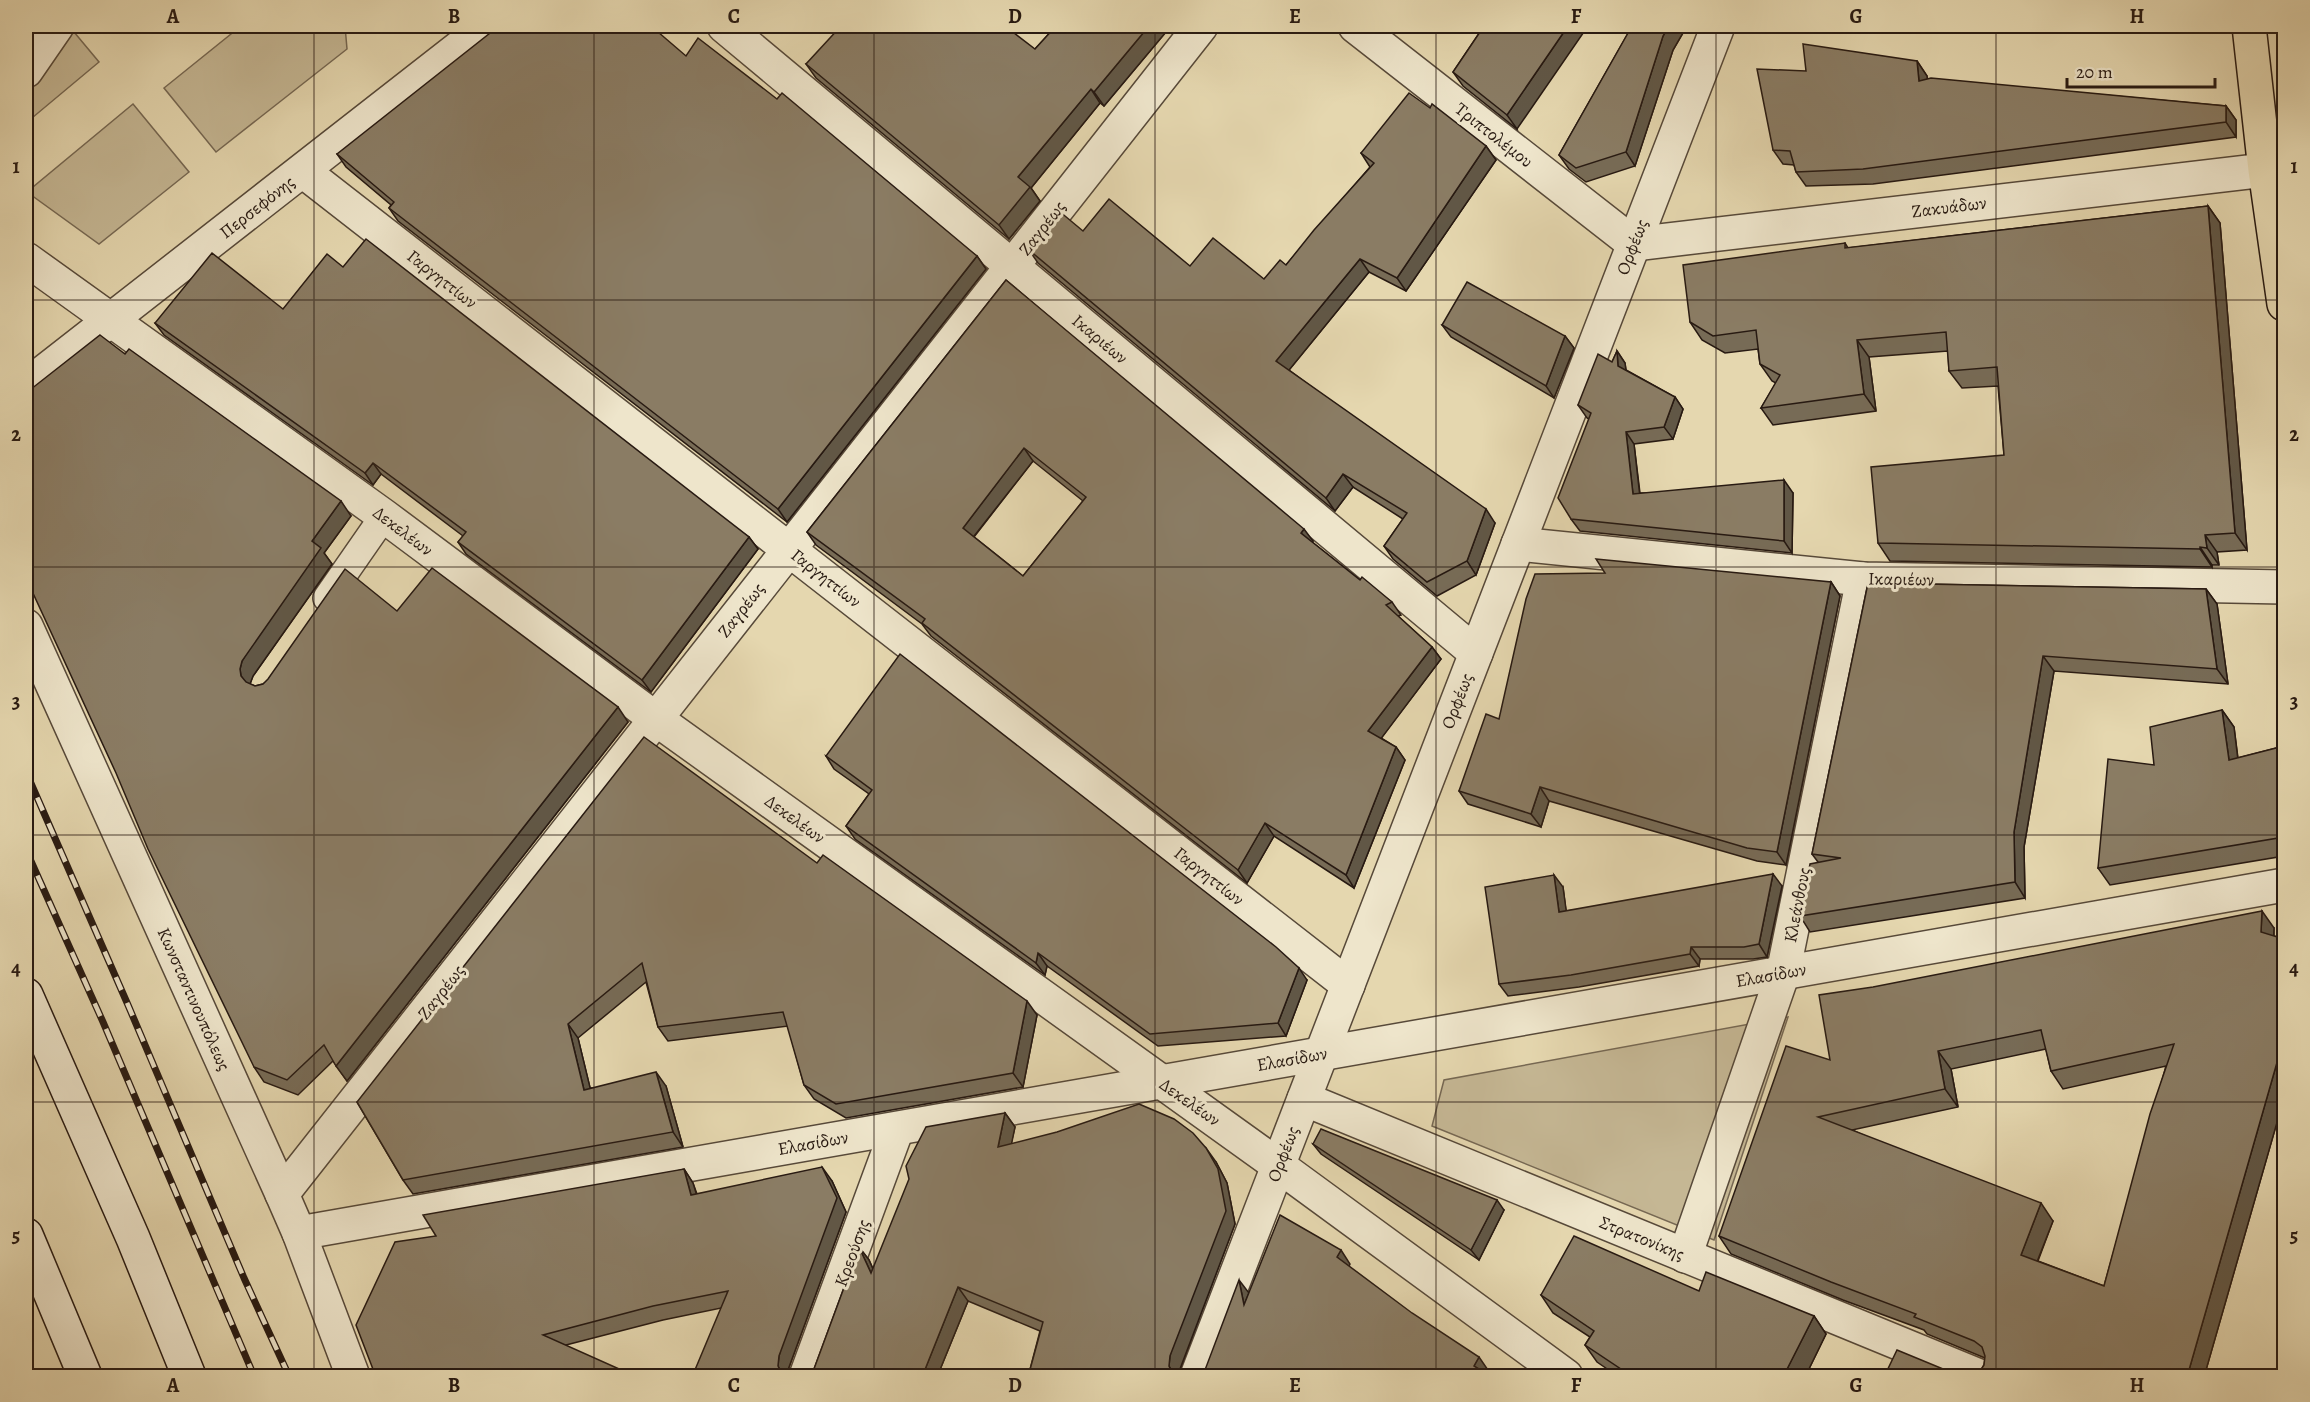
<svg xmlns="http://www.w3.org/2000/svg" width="2310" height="1402" viewBox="0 0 2310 1402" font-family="Alegreya,serif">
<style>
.green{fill:#c5b794;stroke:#766853;stroke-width:1.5}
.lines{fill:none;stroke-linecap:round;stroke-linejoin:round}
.service-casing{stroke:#574939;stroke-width:30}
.pedestrian-casing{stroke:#574939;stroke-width:36}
.minor-casing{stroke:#574939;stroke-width:36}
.secondary-casing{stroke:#281a12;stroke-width:36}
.primary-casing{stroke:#281a12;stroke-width:36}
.service{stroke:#eee5cb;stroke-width:27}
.pedestrian{stroke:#eee5cb;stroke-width:33}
.minor{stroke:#eee5cb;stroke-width:33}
.secondary{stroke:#eee5cb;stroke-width:33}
.primary{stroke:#e5d7af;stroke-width:33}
.rail-casing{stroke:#281a12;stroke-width:7}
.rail{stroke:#eee5cb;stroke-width:4.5;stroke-dasharray:14;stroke-linecap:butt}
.wall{fill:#776b56;stroke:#281a12;stroke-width:1.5;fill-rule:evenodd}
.shaded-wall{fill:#615746;stroke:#281a12;stroke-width:1.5}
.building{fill:#8a7c64;stroke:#281a12;stroke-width:1.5;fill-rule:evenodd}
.grid{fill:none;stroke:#281a12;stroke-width:1.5;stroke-opacity:0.55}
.labels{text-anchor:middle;stroke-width:6;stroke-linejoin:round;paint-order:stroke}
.street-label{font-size:18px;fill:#281a12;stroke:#eee5cb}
.neatline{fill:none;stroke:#281a12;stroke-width:2}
.grid-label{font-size:20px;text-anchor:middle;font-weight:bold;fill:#281a12}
</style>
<rect width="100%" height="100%" fill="#e5d7af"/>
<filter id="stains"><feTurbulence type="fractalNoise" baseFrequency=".00333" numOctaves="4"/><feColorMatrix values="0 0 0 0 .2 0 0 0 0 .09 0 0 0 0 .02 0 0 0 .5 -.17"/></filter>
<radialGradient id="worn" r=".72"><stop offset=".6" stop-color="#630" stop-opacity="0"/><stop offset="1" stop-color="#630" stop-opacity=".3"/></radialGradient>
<!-- green -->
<g class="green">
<polygon points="69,26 99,62 26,123 26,79"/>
<polygon points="241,26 345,26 347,49 216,152 164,88"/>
<polygon points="133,104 189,172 99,244 27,192"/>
<polygon points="1788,1017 1714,1240 1432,1126 1444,1080"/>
</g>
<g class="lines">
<defs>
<polyline id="service" points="327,598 384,516"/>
<g id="pedestrian">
<polyline points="26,71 57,26"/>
<polyline points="1685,1256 1783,973 1863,579"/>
<polyline points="806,1376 897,1129"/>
</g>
<g id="minor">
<polyline points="724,26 1476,653"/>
<polyline points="1355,26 1634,244 2265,170"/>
<polyline points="303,171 1348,985"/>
<polyline points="26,259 384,516 656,719 1279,1166 1566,1376"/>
<polyline points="26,386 487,26"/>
<polyline points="1518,544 1863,579 2284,587"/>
<polyline points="26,626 282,1194 299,1233 353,1376"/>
<polyline points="1304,1099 1979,1376"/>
<polyline points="282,1194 1201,26"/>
<polyline points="299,1233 2284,885"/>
<polyline points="1197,1376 1718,26"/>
</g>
<g id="secondary">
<polyline points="26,995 133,1238 189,1376"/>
<polyline points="26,1235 85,1376"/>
</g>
<polyline id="primary" points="2249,26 2265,170 2284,304"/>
</defs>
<!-- service casing -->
<use href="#service" class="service-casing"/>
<!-- pedestrian casing -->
<use href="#pedestrian" class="pedestrian-casing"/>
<!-- minor casing -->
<use href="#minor" class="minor-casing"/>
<!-- secondary casing -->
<use href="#secondary" class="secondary-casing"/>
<!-- primary casing -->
<use href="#primary" class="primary-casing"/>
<!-- service -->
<use href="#service" class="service"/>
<!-- pedestrian -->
<use href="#pedestrian" class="pedestrian"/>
<!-- minor -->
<use href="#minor" class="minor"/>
<!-- secondary -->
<use href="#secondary" class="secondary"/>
<!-- primary -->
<use href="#primary" class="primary"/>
<defs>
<g id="rail">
<polyline points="26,772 128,1005 244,1278 289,1376"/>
<polyline points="26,850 103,1022 254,1376"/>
</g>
</defs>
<!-- rail casing -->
<use href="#rail" class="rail-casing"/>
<!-- rail -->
<use href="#rail" class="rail"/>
</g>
<!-- wall -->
<g class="wall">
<polygon points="1056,26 1171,26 1104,106 1100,103 1031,188 1040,201 1009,239 816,78 806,64 1035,49"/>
<polygon points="1484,26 1517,129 1463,86 1453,72"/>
<polygon points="1627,26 1687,26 1673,50 1635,166 1586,182 1569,169 1559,155 1631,28"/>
<polygon points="686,56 977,256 986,269 787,522 398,221 389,208 391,205 346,167 337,154"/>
<polygon points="1917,61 1927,76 1927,79 2226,106 2236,120 2236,137 1873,184 1806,186 1796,172 1794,165 1783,164 1773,150 1806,71"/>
<polygon points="1430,108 1486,146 1496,160 1406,291 1369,272 1289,370 1495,523 1476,575 1437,596 1393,559 1384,546 1403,519 1353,487 1335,511 1038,263 1029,250 1083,231 1190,266 1264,279 1286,265 1370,167 1361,153"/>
<polygon points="2208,206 2220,223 2247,550 2217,552 2219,565 2212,565 2212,567 1890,561 1878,543 2004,455 1998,386 1962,388 1949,371 1948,351 1869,357 1876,411 1773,425 1761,408 1776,383 1772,381 1760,364 1758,349 1725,353 1702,340 1690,322 1845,243 1848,248"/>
<polygon points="343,267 749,537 758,549 651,692 466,554 458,542 463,536 381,474 373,485 164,335 155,323 283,309"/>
<path d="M1006,280l307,261 -1,1 48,38 32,22 9,13 -3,1 34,31 9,12 -60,79 15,9 9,13 -51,128 -80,-52 -27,47 -316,-247 -9,-12 -106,-79 -9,-13zM1033,461l50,40 -60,75 -49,-39z"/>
<polygon points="1442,325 1565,336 1574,348 1554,398 1451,337"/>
<polygon points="1617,351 1625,363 1626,370 1675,397 1683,409 1673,439 1634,444 1640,493 1793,493 1792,553 1580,531 1571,519 1589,419 1587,418 1578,405 1612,362"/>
<polygon points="125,354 351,516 324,553 332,564 253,676 250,684 255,686 263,684 397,611 628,722 347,1081 333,1061 298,1095 264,1082 254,1067"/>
<polygon points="1831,582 1840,596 1786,865 1757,861 1549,801 1541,827 1468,804 1459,791 1499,719"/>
<polygon points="1868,583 2206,589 2217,604 2228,684 2054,671 2024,847 2025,898 1810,932 1800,916 1818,862 1812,854"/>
<polygon points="2222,710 2234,727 2238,758 2284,746 2284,856 2110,885 2098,868 2154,765"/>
<polygon points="826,756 1307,980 1286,1036 1158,1046 1047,966 1045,975 855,839 846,826 869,794 834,769"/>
<polygon points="817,863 1037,1015 1023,1087 846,1118 814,1099 804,1085 788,1026 668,1041 658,1027 646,982 578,1038 590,1088 666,1086 683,1147 413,1194 403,1180 357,1102"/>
<polygon points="1782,886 1767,957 1753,959 1700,959 1699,966 1579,987 1508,996 1499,984 1563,887 1566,911"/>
<path d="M2274,928v8l10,3v159l-80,279h-234l9,-4 5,-8 1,-7 -58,-24 -3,-4 -81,-30 -112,-46 -12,-18 111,-176zM2046,1049l5,22 12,18 103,-23 -62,220 -66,-25 15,-40 -201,-91 106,-23 -7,-38z"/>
<polygon points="1005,1113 1015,1127 1011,1144 1216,1162 1227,1183 1235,1224 1180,1369 1179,1377 1028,1377 1040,1331 968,1301 937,1377 808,1377 814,1369 859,1247 869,1260 873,1269"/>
<polygon points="1313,1144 1504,1210 1479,1260 1321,1154"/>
<polygon points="684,1169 693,1183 697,1194 832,1181 846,1212 788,1370 721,1308 663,1320 566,1345 376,1377 436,1236"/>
<polygon points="1699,1291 1814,1316 1826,1334 1805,1377 1619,1377 1597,1362 1585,1345 1590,1337 1553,1313 1541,1295"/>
</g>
<!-- shaded-wall -->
<g class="shaded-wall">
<polygon points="26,26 30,26 26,32"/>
<polygon points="1149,26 1171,26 1104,106 1094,92"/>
<polygon points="1568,26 1588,26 1517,129 1507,115"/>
<polygon points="1669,26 1687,26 1673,50 1635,166 1626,152 1663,36"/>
<polygon points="1917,61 1927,76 1929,96 1919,81"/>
<polygon points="1091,89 1100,103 1031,188 1040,201 1009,239 999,225 1018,177"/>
<polygon points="2226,106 2236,120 2236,137 2226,122"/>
<polygon points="1486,146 1496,160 1406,291 1397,278"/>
<polygon points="2208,206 2220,223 2247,550 2235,533"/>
<polygon points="977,256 986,269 787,522 778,509"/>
<polygon points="1360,259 1369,272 1285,375 1276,361"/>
<polygon points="1565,336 1574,348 1554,398 1546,386"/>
<polygon points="1857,340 1869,357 1876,411 1864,394"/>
<polygon points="1617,351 1625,363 1627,378 1618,366"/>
<polygon points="1675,397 1683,409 1673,439 1664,427"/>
<polygon points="1626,432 1634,444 1641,506 1633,494"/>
<polygon points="1024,448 1033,461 971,540 963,528"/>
<polygon points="373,463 381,474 373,485 365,473"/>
<polygon points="1343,474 1353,487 1335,511 1326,498"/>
<polygon points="1784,480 1793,493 1792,553 1784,541"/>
<polygon points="341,501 351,516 324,553 332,564 253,676 250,684 252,691 241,676 240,669 242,661 312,541"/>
<polygon points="1486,509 1495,523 1476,575 1467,561"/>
<polygon points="1304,529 1313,541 1310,546 1301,533"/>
<polygon points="2205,535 2217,552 2219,565 2207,548"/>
<polygon points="749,537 758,549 651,692 642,680"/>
<polygon points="2200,547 2212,565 2212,567 2200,549"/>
<polygon points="1831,582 1840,596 1786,865 1777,852"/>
<polygon points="2206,589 2217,604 2228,684 2217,669"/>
<polygon points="1432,647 1441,659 1377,744 1368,731"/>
<polygon points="2043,656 2054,671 2024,847 2025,898 2015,882 2014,832"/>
<polygon points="618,707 628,722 347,1081 336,1066"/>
<polygon points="2222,710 2234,727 2240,777 2229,760"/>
<polygon points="1396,747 1405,760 1354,888 1346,875"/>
<polygon points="1540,787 1549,801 1541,827 1531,814"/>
<polygon points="1265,823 1274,836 1247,883 1238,870"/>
<polygon points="1773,874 1782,886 1767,957 1759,944"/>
<polygon points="1554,875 1563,887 1568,924 1559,912"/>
<polygon points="2262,911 2274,928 2273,950 2261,932"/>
<polygon points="1691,947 1700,959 1699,966 1690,954"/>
<polygon points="1038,953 1047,966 1045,975 1036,963"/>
<polygon points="1299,968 1307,980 1286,1036 1278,1023"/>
<polygon points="1027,1001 1037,1015 1023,1087 1013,1073"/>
<polygon points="568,1024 578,1038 594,1104 584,1090"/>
<polygon points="2284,1038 2284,1098 2204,1377 2187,1377"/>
<polygon points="1938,1051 1951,1069 1958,1107 1945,1089"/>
<polygon points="656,1072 666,1086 683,1147 673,1132"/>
<polygon points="1005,1113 1015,1127 1008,1161 998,1147"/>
<polygon points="1206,1148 1216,1162 1227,1183 1235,1224 1180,1369 1179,1377 1175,1377 1169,1366 1170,1356"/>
<polygon points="822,1167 832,1181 846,1212 788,1370 788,1377 784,1377 778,1366 779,1356"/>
<polygon points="684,1169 693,1183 701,1209 691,1195"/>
<polygon points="1497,1200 1504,1210 1479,1260 1471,1250"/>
<polygon points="2041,1203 2053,1221 2033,1272 2021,1255"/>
<polygon points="859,1247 869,1260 881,1287 871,1273"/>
<polygon points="1341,1250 1350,1264 1347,1271 1337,1257"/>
<polygon points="1239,1280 1249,1293 1244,1305"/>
<polygon points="958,1287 968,1301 937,1377 922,1377"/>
<polygon points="1814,1316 1826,1334 1805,1377 1783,1377"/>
<polygon points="1479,1357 1488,1370 1485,1377 1474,1366"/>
</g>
<!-- building -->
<g class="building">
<polygon points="499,26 651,26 686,56 698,38 777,99 782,93 977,256 778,509 389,208 394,202 337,154"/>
<polygon points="841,26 1005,26 1035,49 1056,26 1149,26 1094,92 1091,89 1018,177 1030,187 999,225 806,64"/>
<polygon points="1484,26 1568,26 1507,115 1453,72"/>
<polygon points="1632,26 1669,26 1663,36 1626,152 1576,168 1559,155"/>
<polygon points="1803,44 1917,61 1919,81 1931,78 2226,106 2226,122 1863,169 1796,172 1790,151 1773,150 1757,69 1806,71"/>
<polygon points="1409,93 1430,108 1432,104 1486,146 1397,278 1360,259 1276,361 1486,509 1467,561 1427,582 1384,546 1407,513 1343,474 1326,498 1029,250 1059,211 1083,231 1109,199 1190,266 1213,238 1264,279 1280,260 1286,265 1314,230 1374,163 1361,153"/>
<polygon points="2208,206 2235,533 2205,535 2207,548 2200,547 2200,549 1878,543 1871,467 2004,455 1997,367 1949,371 1946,332 1857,340 1864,394 1761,408 1780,375 1760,364 1756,330 1713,336 1690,322 1683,265 1845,243 1845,248"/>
<polygon points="366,239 749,537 642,680 458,542 466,532 373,463 365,473 155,323 212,253 283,309 327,254 343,267"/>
<path d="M1006,280l298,249 -3,4 59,47 2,-3 30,25 -6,3 46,42 -64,84 28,16 -50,128 -81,-52 -27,47 -316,-247 3,-4 -118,-87zM1024,448l62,49 -63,79 -60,-48z"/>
<polygon points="1467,282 1565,336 1546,386 1442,325"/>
<polygon points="100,335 125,354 129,349 341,501 312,541 321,548 242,661 240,669 241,676 246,682 255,686 263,684 268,679 345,569 397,611 432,568 618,707 336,1066 324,1045 287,1080 254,1067 148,849 116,773 26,578 26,393"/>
<polygon points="1617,351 1618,366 1675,397 1664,427 1626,432 1633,494 1784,480 1784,541 1571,519 1558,498 1591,413 1578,405 1598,354 1612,362"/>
<polygon points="1596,559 1831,582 1777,852 1747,848 1540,787 1531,814 1459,791 1486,714 1499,719 1526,599 1535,574 1605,573"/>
<polygon points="1868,583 2206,589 2217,669 2043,656 2014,832 2015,882 1800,916 1810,864 1841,858 1812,854"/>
<polygon points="900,654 1276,947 1299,968 1278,1023 1150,1034 1038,953 1036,963 846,826 872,790 826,756"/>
<polygon points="2222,710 2229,760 2284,746 2284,837 2098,868 2108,759 2154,765 2150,727"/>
<polygon points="644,737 817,863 823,855 1027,1001 1013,1073 836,1104 804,1085 783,1012 658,1027 642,963 568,1024 584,1090 656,1072 673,1132 403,1180 357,1102"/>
<polygon points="1773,874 1759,944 1744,947 1691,947 1690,954 1571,975 1499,984 1485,887 1554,875 1559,912"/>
<path d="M2262,911l-1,21 23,7v99l-97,339h-217l9,-4 5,-8 1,-9 -3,-9 -8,-6 -60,-24 2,-3 -85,-32 -112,-46 67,-190 44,14 -11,-65 54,-8zM2041,1030l10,41 123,-27 -24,70 -46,172 -83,-31 20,-52 -223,-86 127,-28 -7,-38z"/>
<polygon points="1139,1104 1174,1119 1193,1133 1206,1148 1218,1169 1226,1211 1170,1356 1169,1366 1173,1374 1176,1377 1028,1377 1043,1322 958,1287 922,1377 808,1377 814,1369 859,1247 871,1273 909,1179 906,1166 926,1127 1005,1113 998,1147 1057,1132"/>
<polygon points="1321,1129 1497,1200 1471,1250 1313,1144"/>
<polygon points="822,1167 837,1198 779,1356 778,1366 782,1375 785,1377 692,1377 728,1291 653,1306 543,1335 637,1377 376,1377 356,1325 395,1242 436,1236 423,1215 684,1169 691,1195"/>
<polygon points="1280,1215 1341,1250 1337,1257 1412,1313 1479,1357 1474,1366 1492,1377 1200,1377 1205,1370 1239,1280 1244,1305"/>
<polygon points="1574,1236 1699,1291 1706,1272 1814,1316 1783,1377 1633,1377 1585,1345 1594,1331 1541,1295"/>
<polygon points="1897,1350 1960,1376 1965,1377 1884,1377"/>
</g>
<!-- grid -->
<path class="grid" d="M314,26v1350M594,26v1350M874,26v1350M1155,26v1350M1436,26v1350M1716,26v1350M1996,26v1350M26,300h2258M26,567h2258M26,835h2258M26,1102h2258"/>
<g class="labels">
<!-- street labels -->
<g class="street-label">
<text transform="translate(1494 135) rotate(38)" y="6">Τριπτολέμου</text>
<text transform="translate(257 207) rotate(-38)" y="6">Περσεφόνης</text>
<text transform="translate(1949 207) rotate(-7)" y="6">Ζακυάδων</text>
<text transform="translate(1042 228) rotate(-52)" y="6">Ζαγρέως</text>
<text transform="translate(1632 247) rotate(-69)" y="6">Ορφέως</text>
<text transform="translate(442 279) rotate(38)" y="6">Γαργηττίων</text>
<text transform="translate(1100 339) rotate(40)" y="6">Ικαριέων</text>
<text transform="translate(403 531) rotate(37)" y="6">Δεκελέων</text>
<text transform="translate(826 578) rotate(38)" y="6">Γαργηττίων</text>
<text transform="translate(1901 579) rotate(1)" y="6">Ικαριέων</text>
<text transform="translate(741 610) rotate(-52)" y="6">Ζαγρέως</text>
<text transform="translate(1457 701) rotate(-69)" y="6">Ορφέως</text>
<text transform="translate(795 819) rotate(36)" y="6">Δεκελέων</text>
<text transform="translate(1209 876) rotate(38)" y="6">Γαργηττίων</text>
<text transform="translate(1797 905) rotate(-79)" y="6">Κλεάνθους</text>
<text transform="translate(1771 975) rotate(-10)" y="6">Ελασίδων</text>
<text transform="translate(441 992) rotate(-52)" y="6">Ζαγρέως</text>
<text transform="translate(194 999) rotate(66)" y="6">Κωνσταντινουπόλεως</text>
<text transform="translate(1292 1059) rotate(-10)" y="6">Ελασίδων</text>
<text transform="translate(1190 1102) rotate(35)" y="6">Δεκελέων</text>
<text transform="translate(813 1143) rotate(-10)" y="6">Ελασίδων</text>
<text transform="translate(1283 1154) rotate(-69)" y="6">Ορφέως</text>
<text transform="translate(1642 1238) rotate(22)" y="6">Στρατονίκης</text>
<text transform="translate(852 1253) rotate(-70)" y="6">Κρεούσης</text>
</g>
</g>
<!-- margin -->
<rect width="2310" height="1402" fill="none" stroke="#e5d7af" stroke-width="66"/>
<!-- scale -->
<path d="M2067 78v9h148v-9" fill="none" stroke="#281a12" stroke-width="3"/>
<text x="2076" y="78" font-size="18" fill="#281a12" stroke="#eee5cb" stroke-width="4.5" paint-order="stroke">20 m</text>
<rect x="33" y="33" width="2244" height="1336" class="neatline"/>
<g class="grid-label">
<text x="173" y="23">A</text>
<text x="454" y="23">B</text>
<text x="734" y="23">C</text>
<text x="1015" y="23">D</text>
<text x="1295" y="23">E</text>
<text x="1576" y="23">F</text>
<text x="1856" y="23">G</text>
<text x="2137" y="23">H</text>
<text x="16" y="173">1</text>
<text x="2294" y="173">1</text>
<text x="16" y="441">2</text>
<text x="2294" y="441">2</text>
<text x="16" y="708">3</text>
<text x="2294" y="708">3</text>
<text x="16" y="975">4</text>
<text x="2294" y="975">4</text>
<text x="16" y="1242">5</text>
<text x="2294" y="1242">5</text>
<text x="173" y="1392">A</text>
<text x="454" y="1392">B</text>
<text x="734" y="1392">C</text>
<text x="1015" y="1392">D</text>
<text x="1295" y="1392">E</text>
<text x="1576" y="1392">F</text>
<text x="1856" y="1392">G</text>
<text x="2137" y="1392">H</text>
</g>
<rect width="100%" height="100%" filter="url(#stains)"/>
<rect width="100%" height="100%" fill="url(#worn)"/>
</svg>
